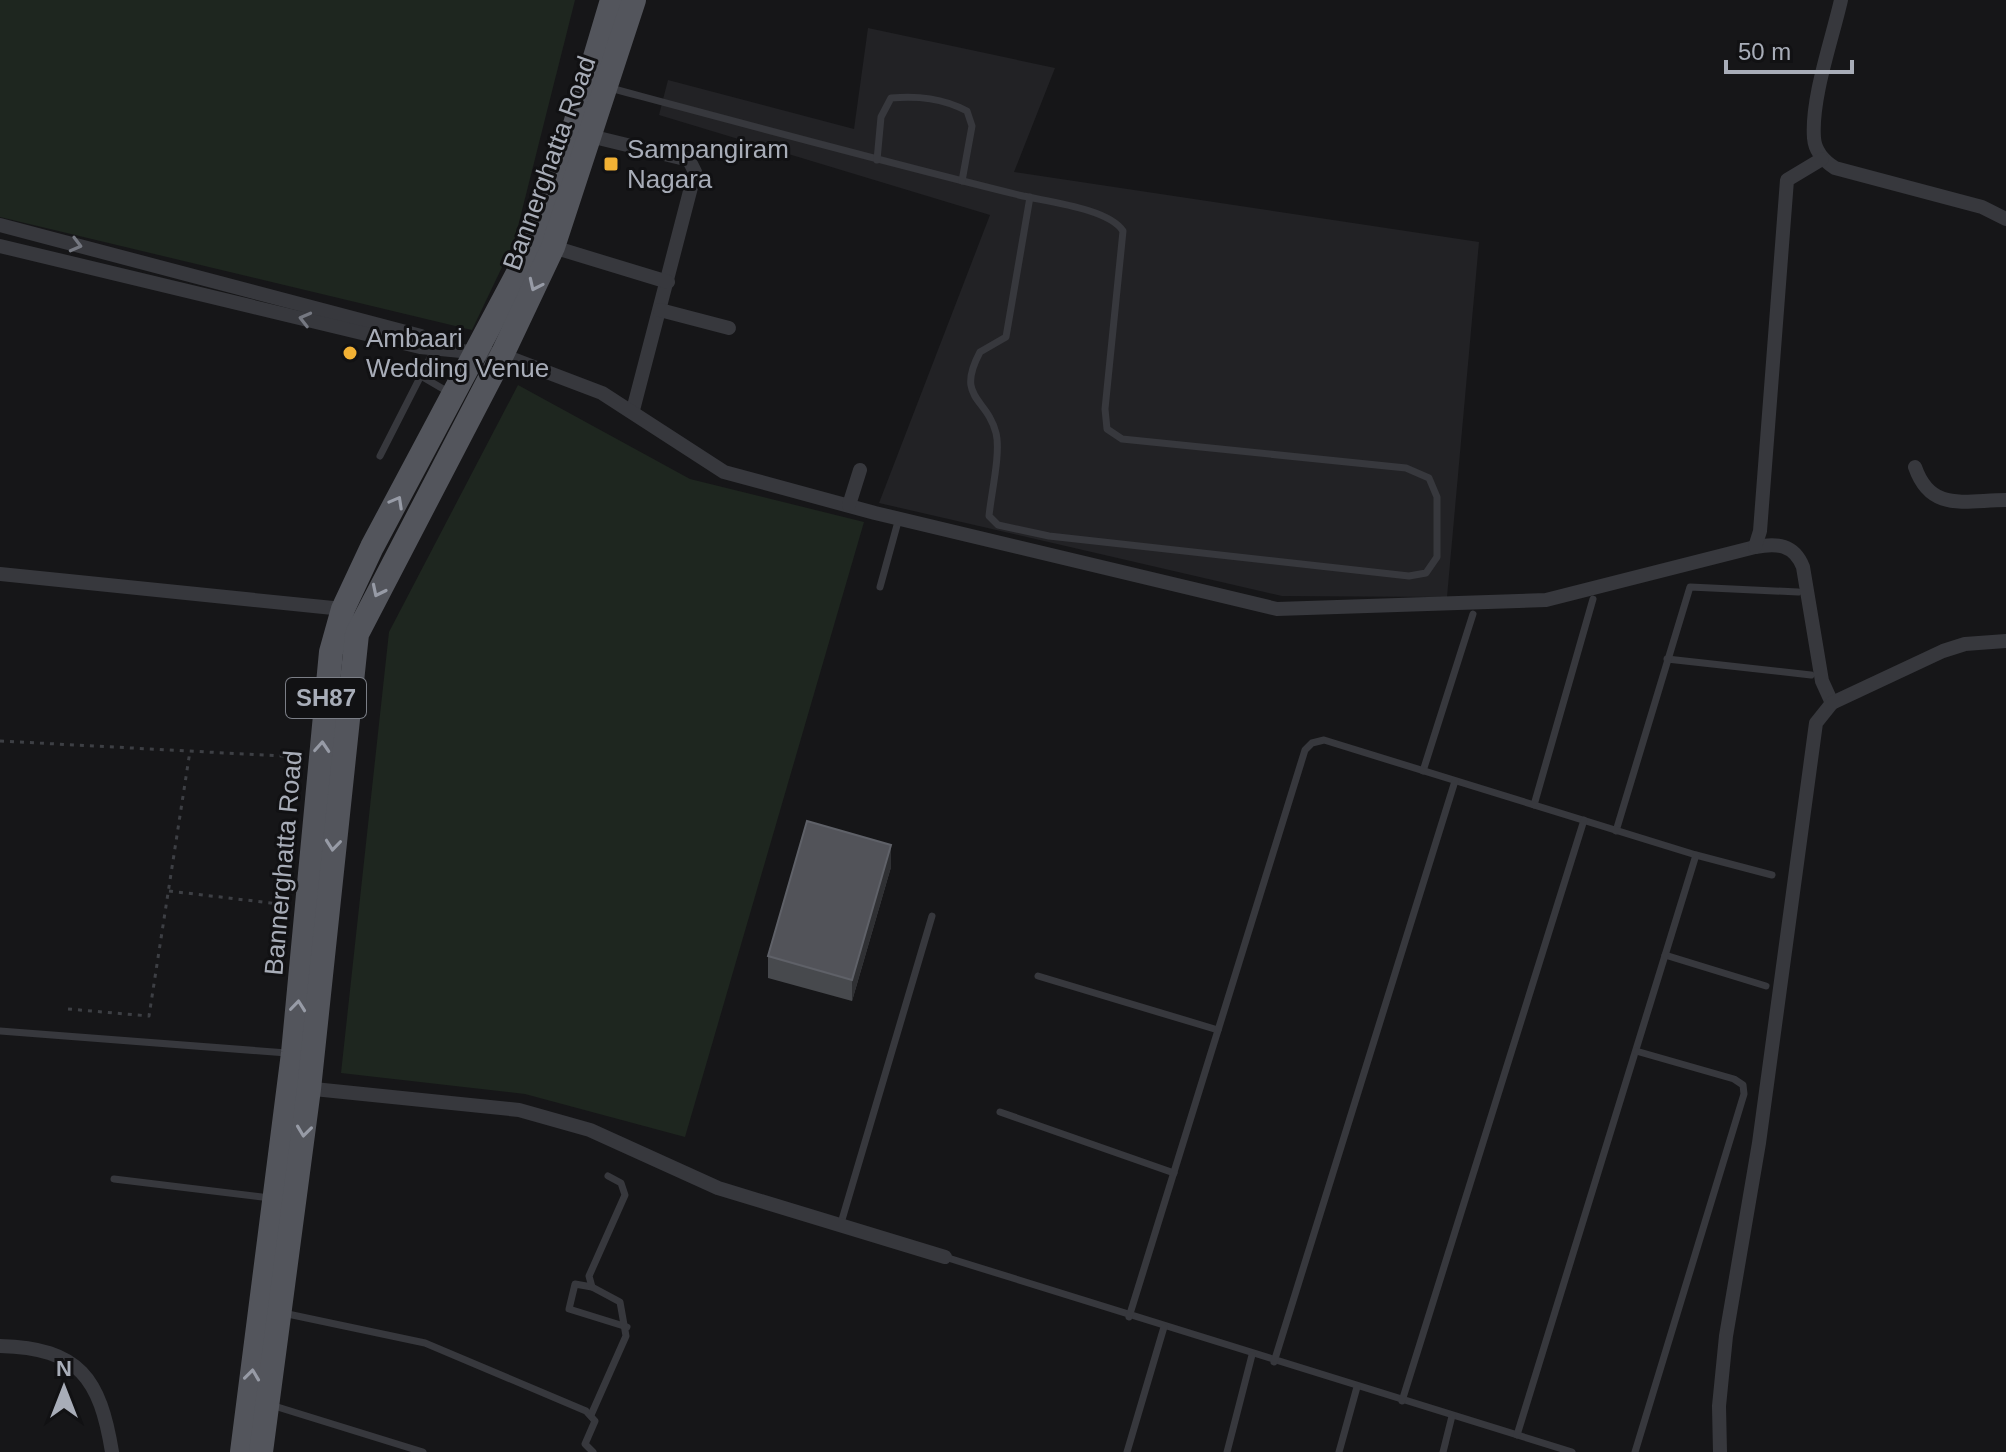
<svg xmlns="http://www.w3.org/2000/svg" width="2006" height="1452" viewBox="0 0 2006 1452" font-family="Helvetica,sans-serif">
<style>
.built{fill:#222225}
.green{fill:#1e261f}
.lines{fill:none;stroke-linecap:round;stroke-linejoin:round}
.path{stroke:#3d3f44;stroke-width:3;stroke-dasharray:4 6;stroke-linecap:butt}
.lane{stroke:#37383d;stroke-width:7}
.street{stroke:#37383d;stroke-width:14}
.primary{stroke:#53555c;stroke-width:24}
.wall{fill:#47494d}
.shaded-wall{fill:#2f3033}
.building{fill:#525359;stroke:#5f6168;stroke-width:2}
.oneway{stroke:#757881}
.oneway2{stroke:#979ba6}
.poi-dot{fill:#f2b134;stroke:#111113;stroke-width:3}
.labels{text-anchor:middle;stroke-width:6;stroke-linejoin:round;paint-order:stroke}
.shield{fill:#111113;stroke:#7b7e86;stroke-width:2}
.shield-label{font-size:24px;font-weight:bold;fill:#a8adb8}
.poi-label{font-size:26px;fill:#a8adb8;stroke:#111113;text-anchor:start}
.street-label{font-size:26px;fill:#a8adb8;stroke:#111113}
</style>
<rect width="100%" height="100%" fill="#161618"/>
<!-- built -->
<polygon class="built" points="868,28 1055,68 1014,172 1479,242 1447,597 1282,596 879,503 990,215 659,115 668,80 854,129"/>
<!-- green -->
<g class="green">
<polygon points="0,0 575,0 514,242 472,330 0,217"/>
<polygon points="518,385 690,479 864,522 685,1137 525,1094 341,1073 389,632"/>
</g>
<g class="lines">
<!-- path -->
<g class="path">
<polyline points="0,741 301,757"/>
<polyline points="169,891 288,905"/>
<polyline points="68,1009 149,1016 190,751"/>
</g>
<!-- lane -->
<g class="lane">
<path d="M610,88c138,37 275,74 413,108 27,6 86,13 100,35l-18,178 2,20 15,10 284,29 23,10 8,19v60l-11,16 -17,3 -360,-40 -51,-11 -9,-9c2,-22 12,-63 7,-83 -9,-36 -41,-34 -16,-81l26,-15 24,-140"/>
<path d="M877,160l4,-43 10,-19c28,-2 51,0 76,13l5,15 -10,55"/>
<polyline points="421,376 450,393"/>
<polyline points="380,456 435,348"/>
<polyline points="880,587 899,518"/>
<polyline points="1667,659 1811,675"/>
<polyline points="1423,771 1473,614"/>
<polyline points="1534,805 1593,599"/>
<polyline points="1616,831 1690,587 1798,592"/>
<polyline points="1665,955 1766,986"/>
<polyline points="1038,976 1218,1030"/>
<polyline points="0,1031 287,1053"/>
<polyline points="1000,1112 1174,1173"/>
<polyline points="114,1179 270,1198"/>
<polyline points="841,1223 932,916"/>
<polyline points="945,1257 1572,1452"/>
<polyline points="592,1287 575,1284 569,1309 627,1327"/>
<polyline points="283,1313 425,1343 586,1411 595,1421 585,1444 593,1452"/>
<polyline points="1129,1317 1305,750 1312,743 1324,740 1696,855 1772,875"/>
<polyline points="1274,1362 1455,781"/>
<polyline points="1402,1401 1584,820"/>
<polyline points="271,1405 423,1452"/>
<polyline points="591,1415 626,1336 620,1302 592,1287 589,1276 625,1195 621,1183 608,1176"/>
<polyline points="1517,1435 1696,855"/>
<polyline points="1127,1452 1164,1327"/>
<polyline points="1227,1452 1252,1355"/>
<polyline points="1339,1452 1357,1387"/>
<polyline points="1443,1452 1452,1416"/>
<polyline points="1635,1452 1744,1094 1743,1085 1734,1079 1636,1051"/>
</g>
<!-- street -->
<g class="street">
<path d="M1841,0c-9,40 -30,98 -27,138 1,14 10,23 21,30l147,39 24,12"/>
<polyline points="590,136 689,160 695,172 633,410"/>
<polyline points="0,225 421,336 436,346"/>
<path d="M0,246l420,101 82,8 100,38 122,79 151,41 402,96 269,-9 209,-53c22,-4 39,-3 48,20l19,114 10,22"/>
<polyline points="553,247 668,282"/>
<polyline points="660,310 729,328"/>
<path d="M1915,467c16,46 50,33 91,33"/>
<polyline points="849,505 860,470"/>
<polyline points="1755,547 1760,531 1787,180 1822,159"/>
<polyline points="0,574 343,609"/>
<polyline points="304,1088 519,1110 590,1130 718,1188 945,1257"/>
<path d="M0,1346c80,2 100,33 112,106"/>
<polyline points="1720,1452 1719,1406 1726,1336 1759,1143 1816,723 1832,703 1943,651 1965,644 2006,641"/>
</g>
<!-- primary -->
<g class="primary">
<polyline points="242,1452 293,1053 331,652 343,609 372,547 536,239 559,178 612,0"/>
<polyline points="261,1452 309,1089 357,634 502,355 553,247 634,0"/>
</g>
</g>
<!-- wall -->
<polygon class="wall" points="891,867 852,1001 768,978 768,956"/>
<!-- shaded-wall -->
<polygon class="shaded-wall" points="891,845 891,867 852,1001 852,980"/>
<!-- building -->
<polygon class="building" points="807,821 891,845 852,980 768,956"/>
<!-- one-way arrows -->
<defs><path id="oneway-chevron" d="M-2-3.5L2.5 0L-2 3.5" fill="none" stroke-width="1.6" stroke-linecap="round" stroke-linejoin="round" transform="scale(2)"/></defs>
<g class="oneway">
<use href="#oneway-chevron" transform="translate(76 245) rotate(15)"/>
<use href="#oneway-chevron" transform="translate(305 319) rotate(-166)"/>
</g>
<g class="oneway2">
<use href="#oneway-chevron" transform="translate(535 285) rotate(115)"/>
<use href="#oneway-chevron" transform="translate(397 502) rotate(-61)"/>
<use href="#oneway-chevron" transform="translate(378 591) rotate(116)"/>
<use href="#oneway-chevron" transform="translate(322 747) rotate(-86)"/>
<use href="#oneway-chevron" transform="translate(333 845) rotate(96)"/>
<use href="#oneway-chevron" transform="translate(298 1006) rotate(-84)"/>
<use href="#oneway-chevron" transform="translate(304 1131) rotate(97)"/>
<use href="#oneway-chevron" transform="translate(252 1375) rotate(-83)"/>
</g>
<!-- markers -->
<g class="poi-dot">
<rect x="603" y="156" width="16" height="16" rx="4"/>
<circle cx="350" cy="353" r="8"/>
</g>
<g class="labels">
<!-- shield labels -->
<rect class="shield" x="286" y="678" width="80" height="40" rx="6"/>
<g class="shield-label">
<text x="326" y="706">SH87</text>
</g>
<!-- poi labels -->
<g class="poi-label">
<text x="627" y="158">Sampangiram<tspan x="627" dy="30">Nagara</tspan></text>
<text x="366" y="347">Ambaari<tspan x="366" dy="30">Wedding Venue</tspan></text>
</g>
<!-- street labels -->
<g class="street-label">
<text transform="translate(549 163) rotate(-70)" y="9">Bannerghatta Road</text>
<text transform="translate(283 863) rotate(-85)" y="9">Bannerghatta Road</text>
</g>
</g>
<!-- north arrow -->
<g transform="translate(64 1388)" stroke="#111113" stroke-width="6" paint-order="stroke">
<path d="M0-6L14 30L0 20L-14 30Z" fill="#a8adb8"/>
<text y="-12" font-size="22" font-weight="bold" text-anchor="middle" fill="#a8adb8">N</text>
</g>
<!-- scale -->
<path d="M1726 60v12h126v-12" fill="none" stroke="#a8adb8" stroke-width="4"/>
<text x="1738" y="60" font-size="24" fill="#a8adb8" stroke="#111113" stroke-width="6" paint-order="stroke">50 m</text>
</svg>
